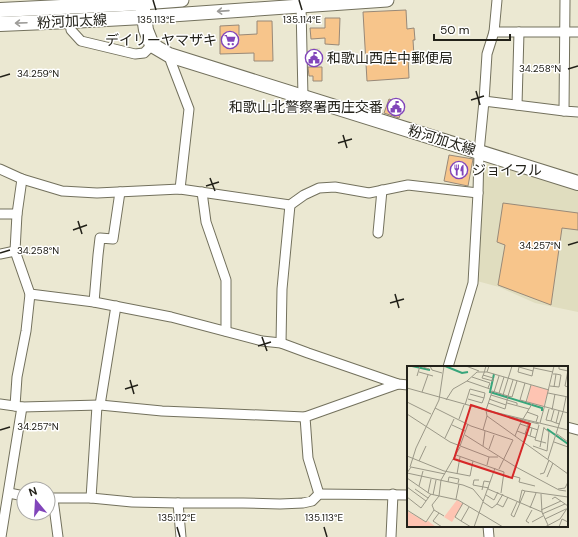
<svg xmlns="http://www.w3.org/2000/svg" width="578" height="537" viewBox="0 0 578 537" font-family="'DM Sans','Noto Sans JP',sans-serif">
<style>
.built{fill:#e0ddbf}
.building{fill:#f7c58b;stroke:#988978}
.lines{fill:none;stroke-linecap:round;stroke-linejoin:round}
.street-casing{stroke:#73715d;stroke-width:11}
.secondary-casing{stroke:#73715d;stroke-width:15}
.primary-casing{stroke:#73715d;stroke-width:16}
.street{stroke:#fff;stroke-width:9}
.secondary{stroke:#fff;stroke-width:13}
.primary{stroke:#fff;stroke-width:14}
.oneway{stroke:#9c9b98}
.ticks{fill:none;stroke:#222119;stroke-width:1.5}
.labels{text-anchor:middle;stroke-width:3;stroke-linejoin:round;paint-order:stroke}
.street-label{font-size:14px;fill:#222119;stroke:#fff}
.poi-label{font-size:14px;fill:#222119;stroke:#fff;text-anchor:end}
.inset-river{fill:none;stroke:#37a57b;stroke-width:2}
.inset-road{fill:none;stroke:#9b9888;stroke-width:1}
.view{fill:#d62828;fill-opacity:0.15;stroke:#d62828;stroke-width:2}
.inset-edge{fill:none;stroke:#222119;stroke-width:2}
.ticks-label{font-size:10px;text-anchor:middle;fill:#222119;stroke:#fff;stroke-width:3;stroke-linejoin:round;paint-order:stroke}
</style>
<rect width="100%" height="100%" fill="#ebe8d2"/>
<!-- built -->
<g class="built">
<polygon points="310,48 320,48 320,66 309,66"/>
<polygon points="489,163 578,190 578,312 535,303 499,287 477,281 482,168"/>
</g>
<!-- building -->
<g class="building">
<polygon points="406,10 407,29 414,28 415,40 413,40 414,56 408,56 409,78 367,81 363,12"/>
<polygon points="325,18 340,18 339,45 325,44 325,38 311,39 310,28 325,28"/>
<polygon points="257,21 272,21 273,61 254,61 254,53 220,54 220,26 239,25 239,35 257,34"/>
<polygon points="308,67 322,67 322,81 313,81 313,76 309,76"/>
<polygon points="389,99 404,104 399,118 384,113"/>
<polygon points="449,155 473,159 468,186 444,181"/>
<polygon points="503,203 578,213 578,230 562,228 551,305 498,285 505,245 497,242"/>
</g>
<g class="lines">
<defs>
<g id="street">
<polyline points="565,0 564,111 578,112"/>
<polyline points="301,6 303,97"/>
<polyline points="70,21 71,30 81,41 135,54 144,53 152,45"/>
<polyline points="494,32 497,0"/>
<polyline points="169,55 171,62 189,109 180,189"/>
<polyline points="484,101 487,54 494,32 578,32"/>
<polyline points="517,105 519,32"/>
<polyline points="0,169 22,179 62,191 97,193 180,189 290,205 304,195 319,188 335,187 369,193 408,185 478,193"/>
<polyline points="202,192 206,222 226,280 226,331"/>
<polyline points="0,214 17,214"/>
<polyline points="378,233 382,190"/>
<polyline points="0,254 15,251"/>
<polyline points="30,294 94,302 171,317 262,341 281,343 308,353 398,384 408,385"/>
<polyline points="94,302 98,255 100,238 113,239 120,192"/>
<polyline points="281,343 282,289 290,205"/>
<polyline points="448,367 473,283 478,193 479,152 484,101 564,111"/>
<polyline points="0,404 22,407 100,405 162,411 305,417"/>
<polyline points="100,405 116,306"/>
<polyline points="15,406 17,377 26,331 30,294 15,251 17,214 22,179"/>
<polyline points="567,427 578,430"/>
<polyline points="9,493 24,496"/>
<polyline points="319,494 308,458 305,417 398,384"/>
<polyline points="48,498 91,498 132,502 178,503 243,503 280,504 303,503 312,501 319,494 408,495"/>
<polyline points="91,498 97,406"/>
<polyline points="53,499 58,537"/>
<polyline points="178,503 181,537"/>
<polyline points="488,526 489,537"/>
<polyline points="1,537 22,407"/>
<polyline points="391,537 393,494"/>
</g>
<g id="secondary">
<polyline points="142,3 182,0"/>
<polyline points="143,17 387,0"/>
</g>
<g id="primary">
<polyline points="0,10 142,3 146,30 152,45 169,55 578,183"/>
<polyline points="0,24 70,21 143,17"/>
</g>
</defs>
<!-- street casing -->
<use href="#street" class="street-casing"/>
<!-- secondary casing -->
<use href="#secondary" class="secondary-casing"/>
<!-- primary casing -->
<use href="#primary" class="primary-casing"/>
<!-- street -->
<use href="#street" class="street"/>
<!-- secondary -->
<use href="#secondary" class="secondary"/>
<!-- primary -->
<use href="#primary" class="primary"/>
</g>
<!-- one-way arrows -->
<defs><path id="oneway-shaft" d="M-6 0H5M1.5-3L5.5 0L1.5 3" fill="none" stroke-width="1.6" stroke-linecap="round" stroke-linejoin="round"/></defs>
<g class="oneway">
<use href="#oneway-shaft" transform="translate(223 11) rotate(176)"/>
<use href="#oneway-shaft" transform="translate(21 23) rotate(178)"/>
</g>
<!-- ticks -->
<path class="ticks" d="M153,0l3,10M299,0l3,10M568,69l10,-3M0,77l10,-3M476,91l4,14M471,100l13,-4M343,135l4,13M338,143l14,-4M210,178l5,13M206,186l13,-4M78,221l4,13M73,230l14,-5M568,245l10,-3M0,253l10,-3M395,294l4,14M390,303l14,-4M262,337l5,14M258,346l13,-4M130,380l4,14M125,389l13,-4M0,430l10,-3M177,527l3,10M324,527l3,10"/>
<!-- icons -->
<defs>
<symbol id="supermarket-ring" viewBox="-11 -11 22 22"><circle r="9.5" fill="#fff" stroke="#8145ba" stroke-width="1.5"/><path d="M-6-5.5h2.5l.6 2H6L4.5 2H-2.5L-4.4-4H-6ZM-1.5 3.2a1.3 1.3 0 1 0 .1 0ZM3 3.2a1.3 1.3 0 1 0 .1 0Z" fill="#8145ba"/></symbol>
<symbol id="civic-ring" viewBox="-11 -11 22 22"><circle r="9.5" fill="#fff" stroke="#8145ba" stroke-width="1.5"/><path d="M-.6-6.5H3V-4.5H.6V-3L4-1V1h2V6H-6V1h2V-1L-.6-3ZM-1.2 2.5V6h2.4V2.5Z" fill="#8145ba"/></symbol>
<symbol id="restaurant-ring" viewBox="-11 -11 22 22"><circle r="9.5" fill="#fff" stroke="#8145ba" stroke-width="1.5"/><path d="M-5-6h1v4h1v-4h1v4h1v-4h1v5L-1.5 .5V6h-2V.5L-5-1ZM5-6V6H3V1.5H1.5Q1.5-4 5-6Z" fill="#8145ba"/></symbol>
</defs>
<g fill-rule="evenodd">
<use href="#supermarket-ring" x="220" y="30" width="20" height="20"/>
<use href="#civic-ring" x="304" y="48" width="20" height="20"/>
<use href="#civic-ring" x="386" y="97" width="20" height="20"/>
<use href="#restaurant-ring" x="449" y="160" width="20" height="20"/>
</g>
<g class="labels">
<!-- street labels -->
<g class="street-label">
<text transform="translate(72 21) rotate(-3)" y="5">粉河加太線</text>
<text transform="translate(442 140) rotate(17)" y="5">粉河加太線</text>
</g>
<!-- poi labels -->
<g class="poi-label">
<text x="217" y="45">デイリーヤマザキ</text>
<text x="327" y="63" text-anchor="start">和歌山西庄中郵便局</text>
<text x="383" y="112">和歌山北警察署西庄交番</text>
<text x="472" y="175" text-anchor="start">ジョイフル</text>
</g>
</g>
<!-- overview -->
<g transform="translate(407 366)">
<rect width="161" height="161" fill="#ebe8d2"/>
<path d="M124,19l18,5 -6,17 -16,-5zM50,134l6,4 -11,18 -8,-5zM0,145l19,11 2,-1 8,6h-29z" fill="#fec4b2"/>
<path class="inset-river" d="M5,0l18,4M38,0l17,7 6,-1M87,8l-4,18 52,16v3M140,63l21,15"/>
<path class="inset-road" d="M23,0l2,4 10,3M59,0l13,5M152,0v3l9,2M112,1l-1,5 14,4 2,-10M112,1l14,4M127,2l19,4M161,4l-3,16 3,1M12,6l14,4M80,6l62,18M146,8h3l-2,13M76,9l10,3v3l-11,-3 2,-5 2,-7M10,10l3,-10 9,3M65,11l18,6 -2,5M60,15l23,8M118,17l-5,17 48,13M143,20l9,1 2,-12 -5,-1M0,22l79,22 1,6 81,58M15,26l6,-17M87,26l5,-16M92,27l5,-16M141,27l20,4M96,29l9,-29M101,30l4,1 5,-16M101,30l5,-16M61,33l14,4 2,-5 -14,-4M82,33l17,6 2,-9 -16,-5 -1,4M39,34l7,-11 14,-8 10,-9h10l2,-6M0,36l24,12M119,36l5,-17M81,37l17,6 1,-4M100,37l22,6M58,39l5,-16 15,4 -1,5M110,39v-2l-26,-8 -5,15 82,20M28,42l36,18 42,14M137,42l10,-42M142,43l-3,11 5,1M145,44l3,-16M147,44l-3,11 5,2M80,45l52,13M152,45l-3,12 4,1M120,46l11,4 -2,6M156,46l3,-15M0,48l43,28 39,15M52,53l5,-14M122,56l-4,12 5,2M133,57l4,-15M113,58l12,-20M45,59l13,6M132,59l-4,15 11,3M125,62l-2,8 6,2M76,64l4,-14M110,65l3,-7 18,6M150,68l11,8M58,69l51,32 43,23 7,1M108,70l2,-5 8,3M38,72l9,-19M147,76l14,5M53,80l8,-22M76,80l2,-15M126,80l14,5 2,-19 -5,-4M133,81l4,-20M82,83l5,-14M49,89l48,17 -3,21M0,90l37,15 26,5 3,-15M141,93l15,-47M12,95l7,-15M80,99l2,-8h9M3,101l6,-19 23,-48 5,-34M92,103l14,-29M0,107l56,12 10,4 10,12M0,107l4,-6 34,7M50,108l3,-17M133,108l4,-1 5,-13M106,110l7,2 -1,4 16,4M140,111l6,-14M0,112l23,16 28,6 45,27M72,114h-5l-1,5 16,3M41,116l1,-5 10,2 -1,4M12,120l4,-15M0,121l19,14M8,123l13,9M81,123l54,23M151,123l7,-1 3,-6M75,124l2,-9 6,1M21,127l3,-14M96,128l-6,10 6,3 5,-10M134,128l1,18 6,13M26,129l3,-15M79,129l8,5 4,-8M0,131l14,11 10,-14M49,133l3,-15M145,133l3,-2 13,9M76,136l9,6 5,-4M110,136l-6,13 3,2 11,-26 43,6M112,137l3,-13 3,1M62,141l-8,14 10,6M123,142l6,-15M0,144l19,12 8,-12 5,3M27,144l-2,-5 7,-9 2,-16 19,-33M134,144l20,-9M135,148l23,-10M138,153l21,-10M54,155l-6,-4 8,-14M125,156l11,-6M122,157l-3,-2 6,-11M35,161l-9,-6 6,-8 5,3M67,161l21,-59M138,161l15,-8 8,-12M152,161l3,-8 6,3"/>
<path class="view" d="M64,39l59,19 -18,54 -58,-19z"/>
<rect width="161" height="161" class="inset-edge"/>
</g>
<g class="ticks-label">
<text x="156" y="23">135.113°E</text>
<text x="302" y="23">135.114°E</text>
<text x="540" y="72">34.258°N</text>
<text x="38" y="77">34.259°N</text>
<text x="540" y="249">34.257°N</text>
<text x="38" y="254">34.258°N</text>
<text x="38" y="430">34.257°N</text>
<text x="177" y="521">135.112°E</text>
<text x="324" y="521">135.113°E</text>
</g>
<!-- north arrow -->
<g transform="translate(36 501) rotate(342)"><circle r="19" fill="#ffffff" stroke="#a7a6a3"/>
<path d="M0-3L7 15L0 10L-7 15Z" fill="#8145ba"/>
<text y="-6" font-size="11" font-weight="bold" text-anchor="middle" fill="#222119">N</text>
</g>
<!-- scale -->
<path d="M434 34v6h76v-6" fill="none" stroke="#222119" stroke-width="2"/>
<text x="440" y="34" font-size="12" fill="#222119" stroke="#ffffff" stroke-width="3" paint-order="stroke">50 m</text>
</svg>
